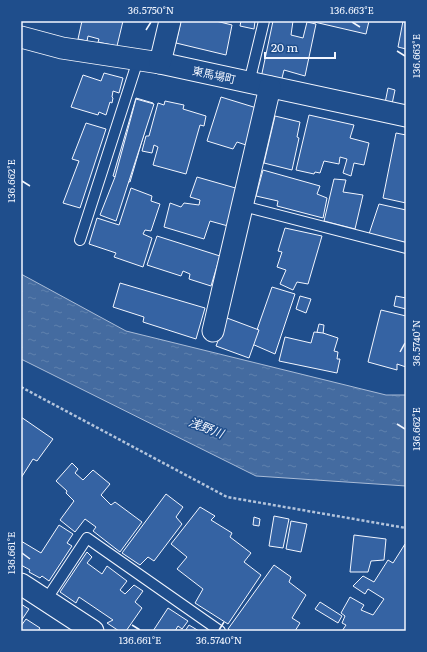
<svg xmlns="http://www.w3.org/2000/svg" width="427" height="652" viewBox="0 0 427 652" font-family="Literata,'Noto Sans JP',serif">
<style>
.water{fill:url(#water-ripples);stroke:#a8bbd7}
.building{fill:#3563a3;stroke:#f2f6ff}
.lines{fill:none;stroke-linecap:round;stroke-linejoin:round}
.lane-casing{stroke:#f2f6ff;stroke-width:12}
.street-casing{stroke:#f2f6ff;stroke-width:23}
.path{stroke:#b3c4dc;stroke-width:2.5;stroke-dasharray:3 2;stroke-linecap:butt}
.lane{stroke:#1f4e8c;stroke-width:10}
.street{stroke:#1f4e8c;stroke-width:21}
.ticks{fill:none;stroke:#f2f6ff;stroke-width:1.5}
.labels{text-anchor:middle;stroke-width:3;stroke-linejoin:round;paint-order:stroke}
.street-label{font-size:11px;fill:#f2f6ff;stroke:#1f4e8c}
.water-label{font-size:12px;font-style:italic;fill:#f2f6ff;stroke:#1f4e8c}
.neatline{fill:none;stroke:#f2f6ff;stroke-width:1.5}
.ticks-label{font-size:10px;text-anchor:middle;fill:#f2f6ff}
</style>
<defs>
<pattern id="water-ripples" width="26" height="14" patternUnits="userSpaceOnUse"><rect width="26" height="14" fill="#446ba0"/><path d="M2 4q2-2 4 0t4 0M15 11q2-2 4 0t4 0" fill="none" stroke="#5f81ae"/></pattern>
</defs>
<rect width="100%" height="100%" fill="#1f4e8c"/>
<!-- water -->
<polygon class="water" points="21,274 126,331 386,395 406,395 406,486 256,476 21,359"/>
<!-- building -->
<g class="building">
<polygon points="82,21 123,21 117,46 98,42 99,39 88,36 87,41 78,39"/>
<polygon points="181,21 216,21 232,25 226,55 176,43"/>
<polygon points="241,21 255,21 254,29 240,26"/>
<polygon points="273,21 293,21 291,35 303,38 307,22 316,24 305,76 284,70 281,82 261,78"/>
<polygon points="310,21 369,21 366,34"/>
<polygon points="403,21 406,21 406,49 398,47"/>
<polygon points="104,73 123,78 119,93 113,91 112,97 113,98 112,103 110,102 106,115 99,112 98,115 71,107 83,75 101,81"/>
<polygon points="388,88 395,90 392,104 385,103"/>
<polygon points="221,97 260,109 246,145 237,142 233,149 207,141"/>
<polygon points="136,98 153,103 130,182 113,176"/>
<polygon points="136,99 154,104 116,221 100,215 115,177"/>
<polygon points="165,101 184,105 183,109 206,116 204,126 200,125 186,174 153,165 158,147 154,145 152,153 142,151 146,136 149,136 158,103 164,105"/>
<polygon points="309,115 354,125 350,138 369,143 364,165 354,163 351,176 343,173 347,159 340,157 339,164 324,161 320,173 315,172 314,174 296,170"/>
<polygon points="275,116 300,122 297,137 299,138 292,170 264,163"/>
<polygon points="86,123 106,129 80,208 63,203 79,161 72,159"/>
<polygon points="396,133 406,135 406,203 383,198"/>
<polygon points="263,170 320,186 317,194 327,198 323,218 277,206 278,201 256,196"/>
<polygon points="197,177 239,189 228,226 210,221 204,239 164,227 170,203 181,207 184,203 199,205 200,200 190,197"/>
<polygon points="334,179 346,180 343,192 363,195 355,229 324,221"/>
<polygon points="131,188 152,196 151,201 160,204 151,231 145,230 143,234 152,238 143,267 114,257 116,253 89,244 97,218 119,225"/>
<polygon points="379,204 406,210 406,243 369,234"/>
<polygon points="285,228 322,236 308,284 297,282 293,290 280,284 286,270 277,267 282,252 278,251"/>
<polygon points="157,236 220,256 211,286 189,279 190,274 183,271 181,276 147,265"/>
<polygon points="120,283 205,308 196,339 143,322 144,317 113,307"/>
<polygon points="272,287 295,294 275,354 252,344"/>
<polygon points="300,296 311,299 306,313 296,309"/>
<polygon points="396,296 406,298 406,309 394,306"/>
<polygon points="381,310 406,316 406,367 397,364 397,370 368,362"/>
<polygon points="227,318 259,330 249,358 216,346"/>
<polygon points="319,324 324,325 323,334 317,332"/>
<polygon points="314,332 323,333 338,338 334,351 338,352 337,359 340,359 337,373 279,361 285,337 311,343"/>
<polygon points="21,417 53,439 37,461 33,459 21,478"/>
<polygon points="72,463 78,469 75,473 83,480 93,470 110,484 101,495 111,505 115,502 142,522 120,552 93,531 96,527 85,519 75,532 60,520 74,501 66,493 67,491 56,481"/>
<polygon points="166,494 183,507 176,517 182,524 154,561 148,557 140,565 122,553"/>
<polygon points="200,507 215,516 211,520 232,533 230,537 251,553 244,562 261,575 228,624 195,603 203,589 177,569 187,557 171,544"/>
<polygon points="274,516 289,519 283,548 269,546"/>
<polygon points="254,517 260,519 259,526 253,525"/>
<polygon points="291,521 307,524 301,552 286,549"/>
<polygon points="59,525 73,534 67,543 72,546 49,581 42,576 40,578 29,572 30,570 21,565 21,541 41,553"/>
<polygon points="354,535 386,539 384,560 371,561 368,572 350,572"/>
<polygon points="405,544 406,631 342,631 346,625 342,623 345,616 341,613 350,597 364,605 361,610 373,615 384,599 368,589 365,594 353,586 363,576 374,582 388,560 393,563"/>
<polygon points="87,552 92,557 87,563 102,574 107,566 127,581 120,590 125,594 134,585 143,591 135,602 142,608 126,631 119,631 107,623 113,620 79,597 76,603 60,592"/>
<polygon points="274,565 291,577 289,582 306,595 292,618 300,623 295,631 231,631 228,629"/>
<polygon points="320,602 342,616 338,623 315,609"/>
<polygon points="21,604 29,609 21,621"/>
<polygon points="168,608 188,621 182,629 178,626 175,631 153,631"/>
<polygon points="26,619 40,628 38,631 21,631 21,626"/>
<polygon points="189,625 199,631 185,631"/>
</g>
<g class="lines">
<defs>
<g id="lane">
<polyline points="249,83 264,21"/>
<polyline points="243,206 406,248"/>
<polyline points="80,240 138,60"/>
<polyline points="46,600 87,538 220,631"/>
</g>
<g id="street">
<polyline points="21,37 62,48 160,63 406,116"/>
<polyline points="160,63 170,21"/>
<polyline points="213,331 270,87"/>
<polyline points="21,584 93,631"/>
</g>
</defs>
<!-- lane casing -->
<use href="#lane" class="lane-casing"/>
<!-- street casing -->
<use href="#street" class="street-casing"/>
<!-- path -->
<polyline class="path" points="21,387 227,497 406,528"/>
<!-- lane -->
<use href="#lane" class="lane"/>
<!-- street -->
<use href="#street" class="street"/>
</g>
<!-- ticks -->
<path class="ticks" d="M352,22l8,5M146,30l5,-8M397,51l8,5M22,181l8,5M400,352l5,-9M397,424l8,5M22,553l8,6M132,625l8,5M219,630l5,-8"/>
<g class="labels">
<!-- street labels -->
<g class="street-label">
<text transform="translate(214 75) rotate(12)" y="4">東馬場町</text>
</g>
<!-- water labels -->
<g class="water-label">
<text transform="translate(206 428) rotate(21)" y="4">浅野川</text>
</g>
</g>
<!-- border -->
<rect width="427" height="652" fill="none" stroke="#1f4e8c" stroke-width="44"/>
<!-- scale -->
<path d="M265 52v6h70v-6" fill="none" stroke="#f2f6ff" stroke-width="2"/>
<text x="271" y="52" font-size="12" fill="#f2f6ff" stroke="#1f4e8c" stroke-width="3" paint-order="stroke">20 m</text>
<rect x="22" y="22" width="383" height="608" class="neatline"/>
<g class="ticks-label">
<text x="151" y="14">36.5750°N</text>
<text x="352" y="14">136.663°E</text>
<text transform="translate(416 56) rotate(-90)" y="4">136.663°E</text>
<text transform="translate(11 181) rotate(-90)" y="4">136.662°E</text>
<text transform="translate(416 343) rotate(-90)" y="4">36.5740°N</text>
<text transform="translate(416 429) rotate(-90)" y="4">136.662°E</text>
<text transform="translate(11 553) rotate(-90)" y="4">136.661°E</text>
<text x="140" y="644">136.661°E</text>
<text x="219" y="644">36.5740°N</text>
</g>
</svg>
